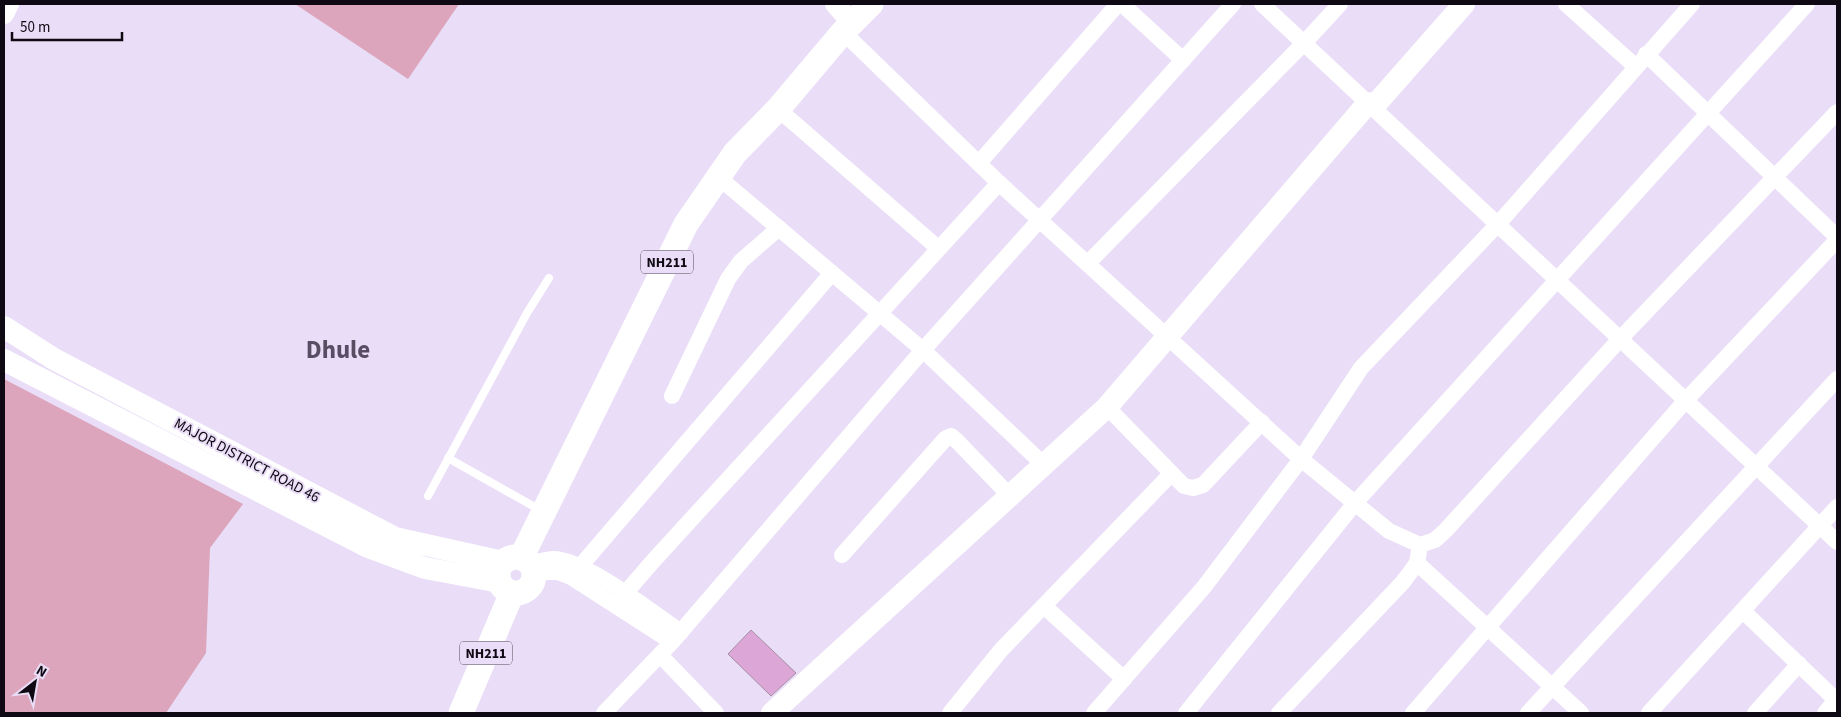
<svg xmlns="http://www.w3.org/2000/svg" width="1841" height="717" viewBox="0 0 1841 717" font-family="'Source Sans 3',sans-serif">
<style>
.green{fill:#dca5bc}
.building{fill:#dca6d7;stroke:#a58fa2}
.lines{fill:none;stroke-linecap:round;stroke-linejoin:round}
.service{stroke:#fff;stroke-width:8}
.minor{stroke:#fff;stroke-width:16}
.tertiary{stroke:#fff;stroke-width:20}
.secondary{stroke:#fff;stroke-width:22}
.primary{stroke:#fff;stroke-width:25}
.labels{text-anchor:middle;stroke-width:4;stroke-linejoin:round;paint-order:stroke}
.shield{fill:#eaddf7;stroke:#504957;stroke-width:1}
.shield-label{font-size:14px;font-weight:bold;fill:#0e0912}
.street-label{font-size:15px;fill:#0e0912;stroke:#eaddf7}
.town-label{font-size:25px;font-weight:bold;fill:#584d63;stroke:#eaddf7}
</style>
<rect width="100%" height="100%" fill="#eaddf7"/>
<!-- green -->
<g class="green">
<polygon points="295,4 459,4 408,79"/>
<polygon points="4,379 243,504 210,548 206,653 166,713 4,713"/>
</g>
<!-- building -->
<polygon class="building" points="751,630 796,673 771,696 728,654"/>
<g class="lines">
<!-- service -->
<g class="service">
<polyline points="448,458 540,510"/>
<polyline points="428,496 527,313 549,278"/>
</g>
<!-- minor -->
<g class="minor">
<polyline points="1122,4 1183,60"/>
<polyline points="1262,4 1837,542"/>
<polyline points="1566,4 1635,66"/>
<polyline points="843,32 999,183 1301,459 1389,531 1420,545 1435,540 1445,531 1620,339 1837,112"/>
<polyline points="1646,54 1837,237"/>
<polyline points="778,109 938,248"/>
<polyline points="979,163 1118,4"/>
<polyline points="717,176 923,350 1044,465"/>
<polyline points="1088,263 1304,43 1340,4"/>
<polyline points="672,396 728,279 741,261 779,228"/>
<polyline points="1107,407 1184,486 1193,488 1203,485 1262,422"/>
<polyline points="842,555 945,439 951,436 957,441 1010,496"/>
<polyline points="1417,563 1581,713"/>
<path d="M530,564c8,-2 16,-5 23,-5 32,0 100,54 128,73"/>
<polyline points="534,572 558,572 571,577 672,642"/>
<polyline points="571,577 832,273"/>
<polyline points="615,605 654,560 999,183"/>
<polyline points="1044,606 1124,679"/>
<polyline points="1743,611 1836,700"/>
<polyline points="660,655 716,713"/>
<polyline points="604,713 672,642 923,350 1233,4"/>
<polyline points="950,713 1001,650 1171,474"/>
<polyline points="1094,713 1204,587 1301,459 1361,368 1498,224 1692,4"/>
<polyline points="1186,713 1355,503 1807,4"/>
<polyline points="1279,713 1403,582 1417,563 1420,545"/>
<polyline points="1413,713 1686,400 1837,240"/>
<polyline points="1528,713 1837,379"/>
<polyline points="1649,713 1837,507"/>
<polyline points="1755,713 1799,664"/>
<polyline points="1825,713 1837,699"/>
</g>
<!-- tertiary -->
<g class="tertiary">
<polyline points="835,4 852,23"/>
<polyline points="4,14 9,4"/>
</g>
<!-- secondary -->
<g class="secondary">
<polyline points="4,327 54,359 395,538 503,562"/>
<polyline points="4,360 368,547 425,568 500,582"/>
<polyline points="772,713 1107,407 1368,103 1375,105 1464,4"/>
</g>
<!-- primary -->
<g class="primary">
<circle cx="516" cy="575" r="18"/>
<polyline points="521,558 686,224 735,153 778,109 843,32 871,4"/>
<polyline points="461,713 512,593"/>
</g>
</g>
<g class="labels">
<!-- shield labels -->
<g class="shield">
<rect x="641" y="250.5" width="52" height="23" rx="4"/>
<rect x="460" y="641.5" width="52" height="23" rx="4"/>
</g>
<g class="shield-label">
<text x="667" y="267">NH211</text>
<text x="486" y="658">NH211</text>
</g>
<!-- street labels -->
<g class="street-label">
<text transform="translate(247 460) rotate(28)" y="5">MAJOR DISTRICT ROAD 46</text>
</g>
<!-- town labels -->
<g class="town-label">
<text x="338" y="358">Dhule</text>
</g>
</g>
<!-- border -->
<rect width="1841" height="717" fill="none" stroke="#0e0912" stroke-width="10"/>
<!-- north arrow -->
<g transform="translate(35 682) rotate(31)" stroke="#eaddf7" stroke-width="4" paint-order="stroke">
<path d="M0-4L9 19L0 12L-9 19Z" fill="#0e0912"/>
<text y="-8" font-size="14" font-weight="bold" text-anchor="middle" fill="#0e0912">N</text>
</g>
<!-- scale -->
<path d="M12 32v8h110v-8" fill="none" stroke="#0e0912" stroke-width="2.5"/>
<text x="20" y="32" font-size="15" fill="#0e0912" stroke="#eaddf7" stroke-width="4" paint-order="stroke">50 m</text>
</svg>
